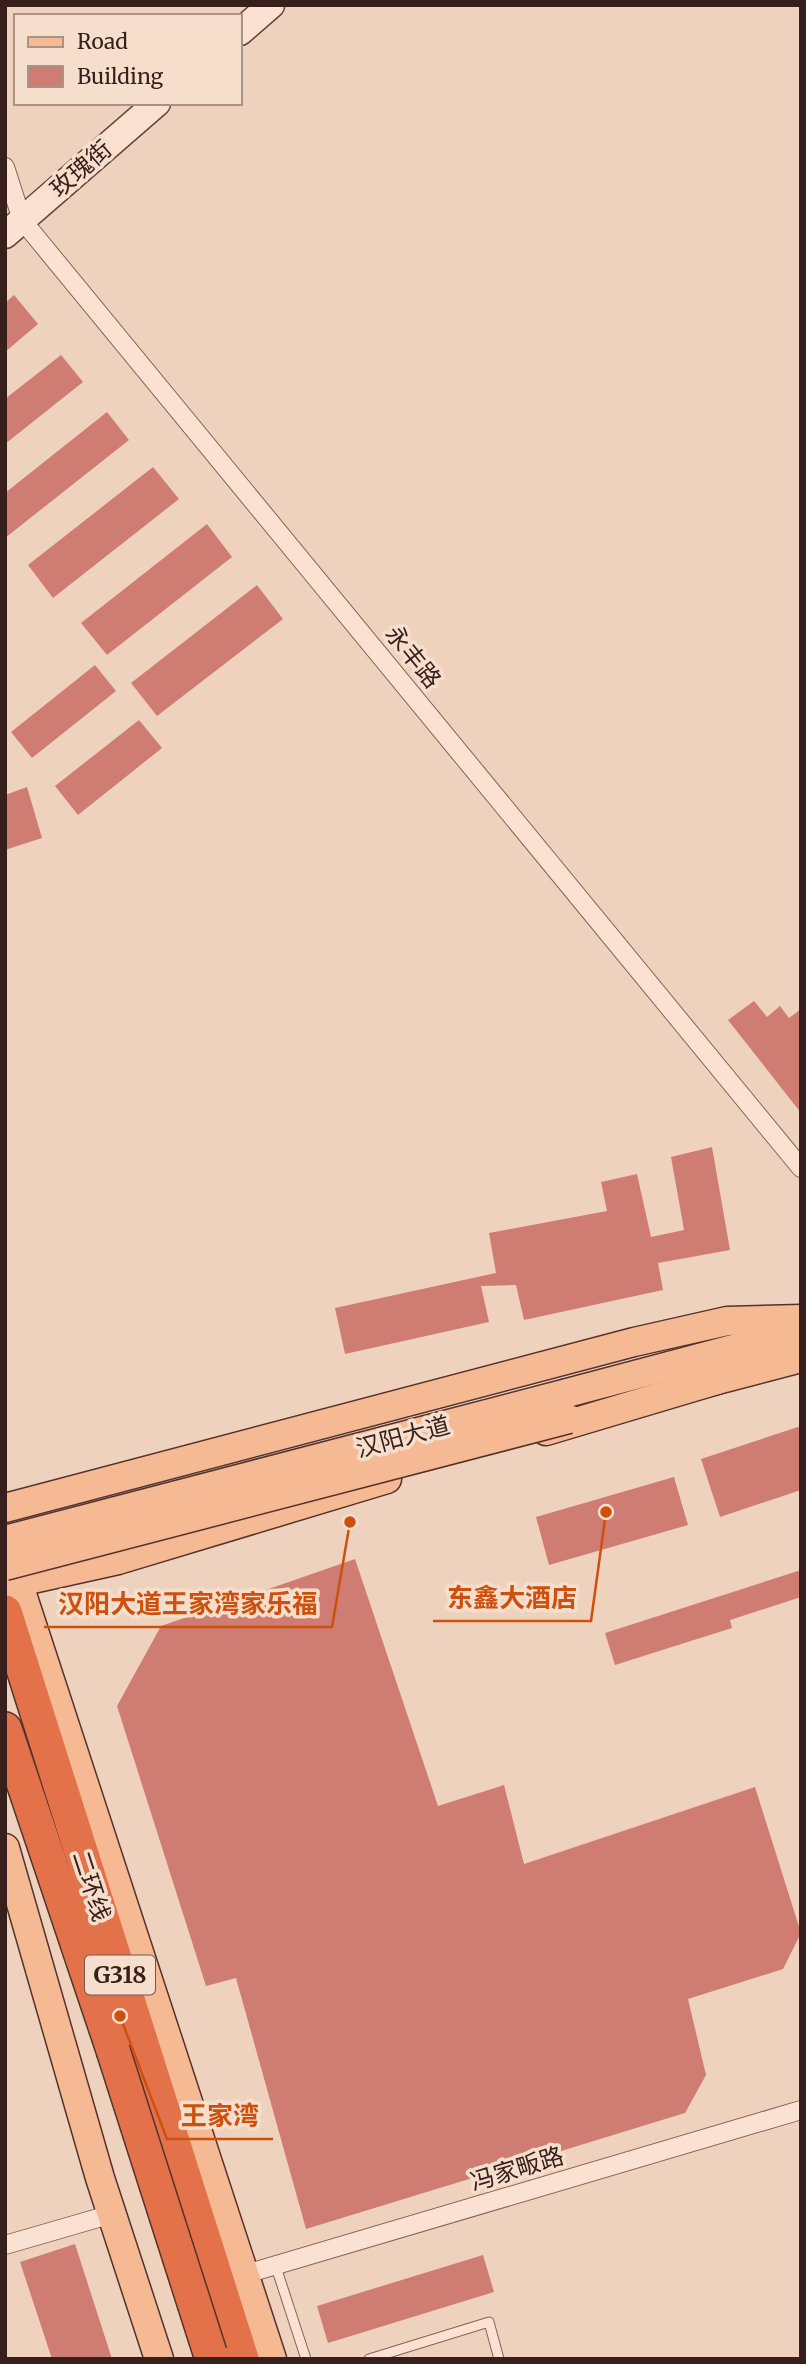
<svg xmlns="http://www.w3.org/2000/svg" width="806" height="2364" viewBox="0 0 806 2364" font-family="Merriweather,'Noto Sans SC',serif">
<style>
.building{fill:#cf7d72}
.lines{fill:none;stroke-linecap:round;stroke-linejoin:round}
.lane-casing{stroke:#886256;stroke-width:11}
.street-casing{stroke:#886256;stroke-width:20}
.secondary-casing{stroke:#694339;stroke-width:29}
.primary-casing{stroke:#55322b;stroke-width:31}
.highway-casing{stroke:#55322b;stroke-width:36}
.lane{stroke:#fae1d1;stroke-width:9}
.street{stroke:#fae1d1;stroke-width:18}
.secondary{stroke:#fae1d1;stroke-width:26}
.primary{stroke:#f5b993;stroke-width:28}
.highway{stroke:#e3724a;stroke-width:33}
.primary-bridge-casing{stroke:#55322b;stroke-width:31;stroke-linecap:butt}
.highway-bridge-casing{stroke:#55322b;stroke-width:36;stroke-linecap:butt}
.primary-bridge{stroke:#f5b993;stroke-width:28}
.highway-bridge{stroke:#e3724a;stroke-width:33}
.labels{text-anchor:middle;stroke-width:7;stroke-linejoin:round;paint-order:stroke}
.shield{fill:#f6decd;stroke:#705950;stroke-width:2}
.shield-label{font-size:23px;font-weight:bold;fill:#37201b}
.street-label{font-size:24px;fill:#37201b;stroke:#f6decd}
.leader{fill:none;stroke:#cd500e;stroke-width:2.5}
.callout-dot{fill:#cd500e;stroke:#f6decd;stroke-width:2.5}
.callout-label{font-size:26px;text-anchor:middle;font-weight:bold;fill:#cd500e;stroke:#f6decd;stroke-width:7;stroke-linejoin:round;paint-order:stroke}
</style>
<rect width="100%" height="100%" fill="#efd2be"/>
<!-- building -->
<g class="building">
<polygon points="14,295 38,324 5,352 5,303"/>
<polygon points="61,355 83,382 5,444 5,399"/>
<polygon points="107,412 129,440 5,538 5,493"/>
<polygon points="153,467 179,499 53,598 28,565"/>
<polygon points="207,524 232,557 107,655 81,623"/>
<polygon points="257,585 283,619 157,716 131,683"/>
<polygon points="95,665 116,691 32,758 11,732"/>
<polygon points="139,720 162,748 78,815 55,786"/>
<polygon points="27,787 42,838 5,850 5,795"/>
<polygon points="754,1001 767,1017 780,1006 789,1018 801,1009 801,1113 728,1020"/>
<polygon points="712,1147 730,1250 658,1263 663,1290 524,1320 516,1285 481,1286 489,1322 345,1354 335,1308 496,1273 489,1233 607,1211 601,1182 637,1174 651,1237 684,1230 671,1157"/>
<polygon points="801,1426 801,1490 720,1517 701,1459"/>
<polygon points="674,1477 688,1525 549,1565 536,1517"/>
<polygon points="355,1559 438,1806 504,1785 524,1864 755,1787 801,1933 783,1969 688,1999 706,2075 685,2113 306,2229 236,1978 206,1986 117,1706 161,1626"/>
<polygon points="801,1570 801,1597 730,1620 732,1628 615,1665 605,1633"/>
<polygon points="75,2244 112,2359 52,2359 20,2262"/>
<polygon points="483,2255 494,2292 328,2343 317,2306"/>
</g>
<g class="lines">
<defs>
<g id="lane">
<polyline points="276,2267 306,2359"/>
<polyline points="369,2359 489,2322 499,2359"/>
</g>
<g id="street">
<polyline points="5,167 22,220 801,1168"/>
<polyline points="5,2245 112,2214"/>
<polyline points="246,2274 801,2110"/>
</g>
<g id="secondary">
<polyline points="240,32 271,5"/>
<polyline points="5,235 157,103"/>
</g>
<g id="primary">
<polyline points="698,1385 801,1358"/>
<polyline points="567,1393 801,1331"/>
<polyline points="546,1431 717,1380"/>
<polyline points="5,1508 634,1342 727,1321 801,1319"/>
<polyline points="8,1542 18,1582 272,2359"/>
<polyline points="5,1585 118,1560 387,1479"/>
<polyline points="5,1848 100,2178 159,2359"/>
</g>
<g id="highway">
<polyline points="5,1612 242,2359"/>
<polyline points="5,1729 113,2050"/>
</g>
</defs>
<!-- lane casing -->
<use href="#lane" class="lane-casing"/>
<!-- street casing -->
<use href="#street" class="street-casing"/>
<!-- secondary casing -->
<use href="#secondary" class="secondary-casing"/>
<!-- primary casing -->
<use href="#primary" class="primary-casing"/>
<!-- highway casing -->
<use href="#highway" class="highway-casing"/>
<!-- lane -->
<use href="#lane" class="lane"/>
<!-- street -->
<use href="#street" class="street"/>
<!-- secondary -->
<use href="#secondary" class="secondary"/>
<!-- primary -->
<use href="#primary" class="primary"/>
<!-- highway -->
<use href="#highway" class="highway"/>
<defs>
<g id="primary-bridge">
<polyline points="5,1540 567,1393"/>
<polyline points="5,1566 569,1419"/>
</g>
<polyline id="highway-bridge" points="113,2050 210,2353"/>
</defs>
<!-- primary-bridge casing -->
<use href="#primary-bridge" class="primary-bridge-casing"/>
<!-- highway-bridge casing -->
<use href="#highway-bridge" class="highway-bridge-casing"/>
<!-- primary-bridge -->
<use href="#primary-bridge" class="primary-bridge"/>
<!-- highway-bridge -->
<use href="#highway-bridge" class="highway-bridge"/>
</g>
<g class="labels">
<!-- shield labels -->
<rect class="shield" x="85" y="1955.5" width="70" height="39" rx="5"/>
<g class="shield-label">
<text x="120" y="1983">G318</text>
</g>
<!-- street labels -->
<g class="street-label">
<text transform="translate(81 169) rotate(-41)" y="8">玫瑰街</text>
<text transform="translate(413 657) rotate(51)" y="8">永丰路</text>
<text transform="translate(403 1437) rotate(-15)" y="8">汉阳大道</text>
<text transform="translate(91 1886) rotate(72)" y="8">二环线</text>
<text transform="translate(517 2169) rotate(-17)" y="8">冯家畈路</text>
</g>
</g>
<!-- callouts -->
<path class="leader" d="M606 1512L591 1621H433M350 1522L332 1627H44M120 2016L167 2139H273"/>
<g class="callout-dot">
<circle cx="606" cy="1512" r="7"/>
<circle cx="350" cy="1522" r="7"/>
<circle cx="120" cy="2016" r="7"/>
</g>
<g class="callout-label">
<text x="512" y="1607">东鑫大酒店</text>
<text x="188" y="1613">汉阳大道王家湾家乐福</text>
<text x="220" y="2125">王家湾</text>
</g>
<!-- border -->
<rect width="806" height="2364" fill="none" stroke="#37201b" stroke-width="14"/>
<!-- legend -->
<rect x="14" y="14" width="228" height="91" fill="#f6decd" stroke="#aa9286" stroke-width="2"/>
<rect x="28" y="37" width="35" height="10" fill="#f5b993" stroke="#aa9286" stroke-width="2"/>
<text x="77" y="49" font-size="21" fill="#37201b">Road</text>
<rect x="28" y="66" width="35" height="21" fill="#cf7d72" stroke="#aa9286" stroke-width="2"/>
<text x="77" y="84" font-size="21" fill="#37201b">Building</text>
</svg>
